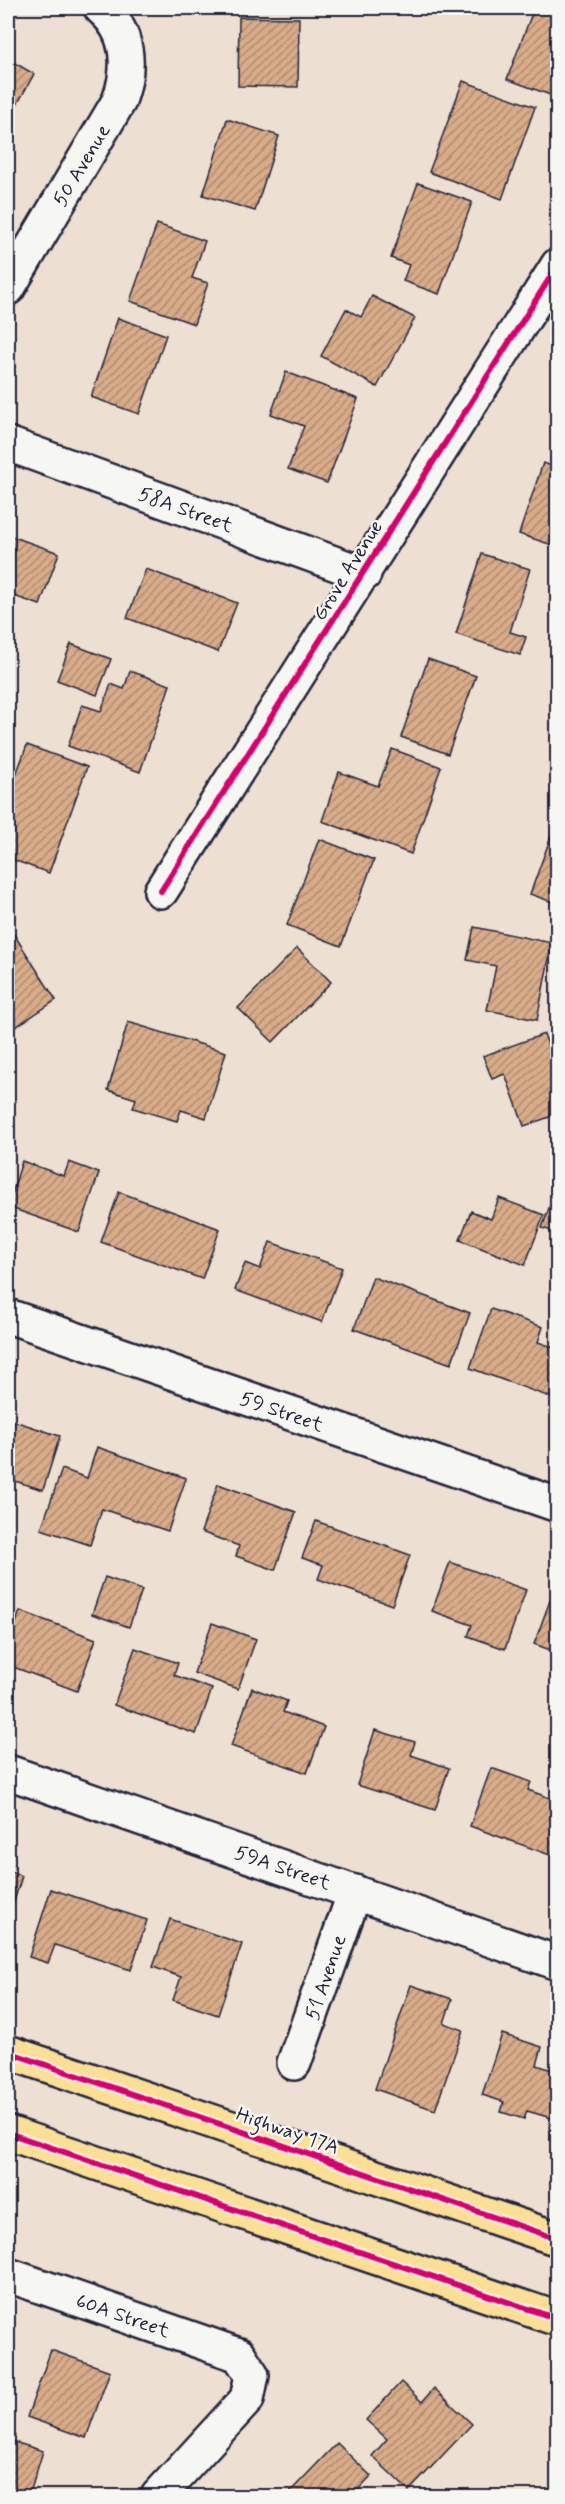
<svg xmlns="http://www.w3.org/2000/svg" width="565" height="2504" viewBox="0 0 565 2504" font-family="Mynerve,sans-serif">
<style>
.building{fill:url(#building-hatch);stroke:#22223b;stroke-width:1.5}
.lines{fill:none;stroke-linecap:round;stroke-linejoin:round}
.street-casing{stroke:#22223b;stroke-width:38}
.primary-casing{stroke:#22223b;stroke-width:38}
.street{stroke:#f6f6f2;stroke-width:33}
.primary{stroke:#fbdf96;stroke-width:33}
.cycleway-casing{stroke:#f6f6f2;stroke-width:10}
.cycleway{stroke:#d6006c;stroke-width:6}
.labels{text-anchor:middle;stroke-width:5;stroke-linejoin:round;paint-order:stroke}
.street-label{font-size:20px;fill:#22223b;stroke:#f6f6f2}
</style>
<defs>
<pattern id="building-hatch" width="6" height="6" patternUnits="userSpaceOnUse" patternTransform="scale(1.5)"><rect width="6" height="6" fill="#d8ab89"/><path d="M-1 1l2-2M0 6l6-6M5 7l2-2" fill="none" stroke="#af8b71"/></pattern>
</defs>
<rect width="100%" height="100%" fill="#ede0d2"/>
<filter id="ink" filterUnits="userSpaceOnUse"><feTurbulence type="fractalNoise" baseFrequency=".0167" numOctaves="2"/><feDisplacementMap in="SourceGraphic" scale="12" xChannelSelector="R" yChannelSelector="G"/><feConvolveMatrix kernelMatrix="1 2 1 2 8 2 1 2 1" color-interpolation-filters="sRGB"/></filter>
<g filter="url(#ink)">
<!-- building -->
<g class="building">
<polygon points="534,8 558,8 558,84 553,96 507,79"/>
<polygon points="239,17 299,18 298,87 238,86"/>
<polygon points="8,59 34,74 8,121"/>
<polygon points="463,81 535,107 502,199 429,172"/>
<polygon points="227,119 279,136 255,211 203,195"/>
<polygon points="418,183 472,202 439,294 403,281 409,265 391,258"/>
<polygon points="157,224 205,241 192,278 208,283 194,324 130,301"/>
<polygon points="372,296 415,318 377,387 321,356 346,309 361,317"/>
<polygon points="118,318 166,335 139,414 91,397"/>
<polygon points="286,372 358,399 327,483 288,469 304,426 271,414"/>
<polygon points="543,463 558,468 558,547 519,534"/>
<polygon points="8,535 59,553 40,605 8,594"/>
<polygon points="482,554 530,569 510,632 526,637 520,655 456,634"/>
<polygon points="146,569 237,603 218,652 127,618"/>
<polygon points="71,644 111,659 97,695 57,680"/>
<polygon points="428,659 476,676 448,754 401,737"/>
<polygon points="130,671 170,685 140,772 68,746 82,705 101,711 111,684 124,689"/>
<polygon points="27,745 87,767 49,873 8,858 8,782 13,783"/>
<polygon points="392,749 441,767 411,854 322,821 339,772 378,786"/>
<polygon points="558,817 558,904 530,894"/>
<polygon points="319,839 374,860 341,946 287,925"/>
<polygon points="8,925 56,1000 8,1032"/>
<polygon points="474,927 552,943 537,1020 487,1010 496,966 467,960"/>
<polygon points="297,948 331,982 273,1042 238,1008"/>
<polygon points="128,1022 226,1052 206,1118 181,1110 177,1121 133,1108 136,1099 108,1090"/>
<polygon points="544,1034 558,1071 558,1114 524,1126 505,1074 492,1079 483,1056"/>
<polygon points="22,1161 64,1176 69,1162 99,1173 79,1232 8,1207"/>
<polygon points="558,1182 558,1233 542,1228"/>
<polygon points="119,1192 220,1229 202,1279 101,1242"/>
<polygon points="499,1198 544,1215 525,1265 460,1240 471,1211 491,1219"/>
<polygon points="270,1242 342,1268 322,1322 235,1290 245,1263 260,1269"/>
<polygon points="373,1277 470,1313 451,1364 354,1329"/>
<polygon points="491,1309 543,1327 538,1342 558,1349 558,1400 470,1368"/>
<polygon points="8,1419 60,1436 43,1490 15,1481 12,1490 8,1488"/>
<polygon points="97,1447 186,1478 168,1531 102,1509 90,1545 41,1529 62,1469 87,1478"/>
<polygon points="218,1484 296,1512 275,1570 236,1556 239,1546 201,1532"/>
<polygon points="316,1521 410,1555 392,1605 318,1579 323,1565 302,1558"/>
<polygon points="450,1562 526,1590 505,1649 468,1636 472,1625 432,1611"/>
<polygon points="105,1577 142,1590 129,1627 92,1614"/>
<polygon points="551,1598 558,1600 558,1653 534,1644"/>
<polygon points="20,1611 96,1639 77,1691 8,1665 8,1645"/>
<polygon points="212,1623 256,1639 238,1689 194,1673"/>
<polygon points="135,1648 178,1663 174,1675 212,1689 196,1734 114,1705"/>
<polygon points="252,1688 287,1701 283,1712 324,1727 307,1773 231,1746"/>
<polygon points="375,1730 415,1742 411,1755 449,1768 435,1810 357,1785"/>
<polygon points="491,1768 531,1782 528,1790 558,1801 558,1858 470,1826"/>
<polygon points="8,1871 22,1876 8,1921"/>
<polygon points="51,1889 147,1920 131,1970 55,1945 48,1963 29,1957"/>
<polygon points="170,1919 242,1944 218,2015 173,2000 181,1977 153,1967"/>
<polygon points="411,1985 452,1999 444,2023 463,2030 435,2110 375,2089"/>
<polygon points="502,2034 542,2047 537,2065 558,2072 558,2112 555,2119 527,2111 524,2119 501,2112 504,2102 482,2095"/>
<polygon points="51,2350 110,2371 86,2438 27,2417"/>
<polygon points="401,2382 422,2402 434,2388 472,2424 409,2491 372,2456 387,2439 366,2420"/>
<polygon points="8,2440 43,2451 29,2496 8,2496"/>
<polygon points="337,2443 371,2476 352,2496 286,2496"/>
</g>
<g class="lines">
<defs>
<g id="street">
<path d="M8,288l111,-187c12,-33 11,-69 -18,-93"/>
<polyline points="8,444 364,574"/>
<polyline points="161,891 558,265"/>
<polyline points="8,1316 558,1505"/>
<polyline points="8,1772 558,1963"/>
<polyline points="294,2063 355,1892"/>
<polyline points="8,2275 239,2355 252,2375 247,2399 158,2496"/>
</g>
<g id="primary">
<polyline points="8,2052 558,2239"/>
<polyline points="8,2133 558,2319"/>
</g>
</defs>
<!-- street casing -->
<use href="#street" class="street-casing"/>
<!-- primary casing -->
<use href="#primary" class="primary-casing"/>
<!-- street -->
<use href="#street" class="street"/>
<!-- primary -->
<use href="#primary" class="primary"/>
<defs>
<g id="cycleway">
<polyline points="161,891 558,265"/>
<polyline points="8,2052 558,2239"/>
<polyline points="8,2133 558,2319"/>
</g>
</defs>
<!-- cycleway casing -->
<use href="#cycleway" class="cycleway-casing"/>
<!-- cycleway -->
<use href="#cycleway" class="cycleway"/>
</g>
</g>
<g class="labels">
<!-- street labels -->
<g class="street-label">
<text transform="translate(81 165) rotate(-59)" y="7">50 Avenue</text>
<text transform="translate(186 509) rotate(20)" y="7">58A Street</text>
<text transform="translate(347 570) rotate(-58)" y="7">Grove Avenue</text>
<text transform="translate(282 1411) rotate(19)" y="7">59 Street</text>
<text transform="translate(283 1867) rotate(19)" y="7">59A Street</text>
<text transform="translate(325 1977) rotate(-71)" y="7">51 Avenue</text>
<text transform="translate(288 2130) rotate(19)" y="7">Highway 17A</text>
<text transform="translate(123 2315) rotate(19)" y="7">60A Street</text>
</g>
</g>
<!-- margin -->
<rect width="565" height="2504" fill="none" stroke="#f6f6f2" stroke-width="30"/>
<rect x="15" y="15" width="535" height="2474" fill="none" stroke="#22223b" stroke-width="2" filter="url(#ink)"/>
</svg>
